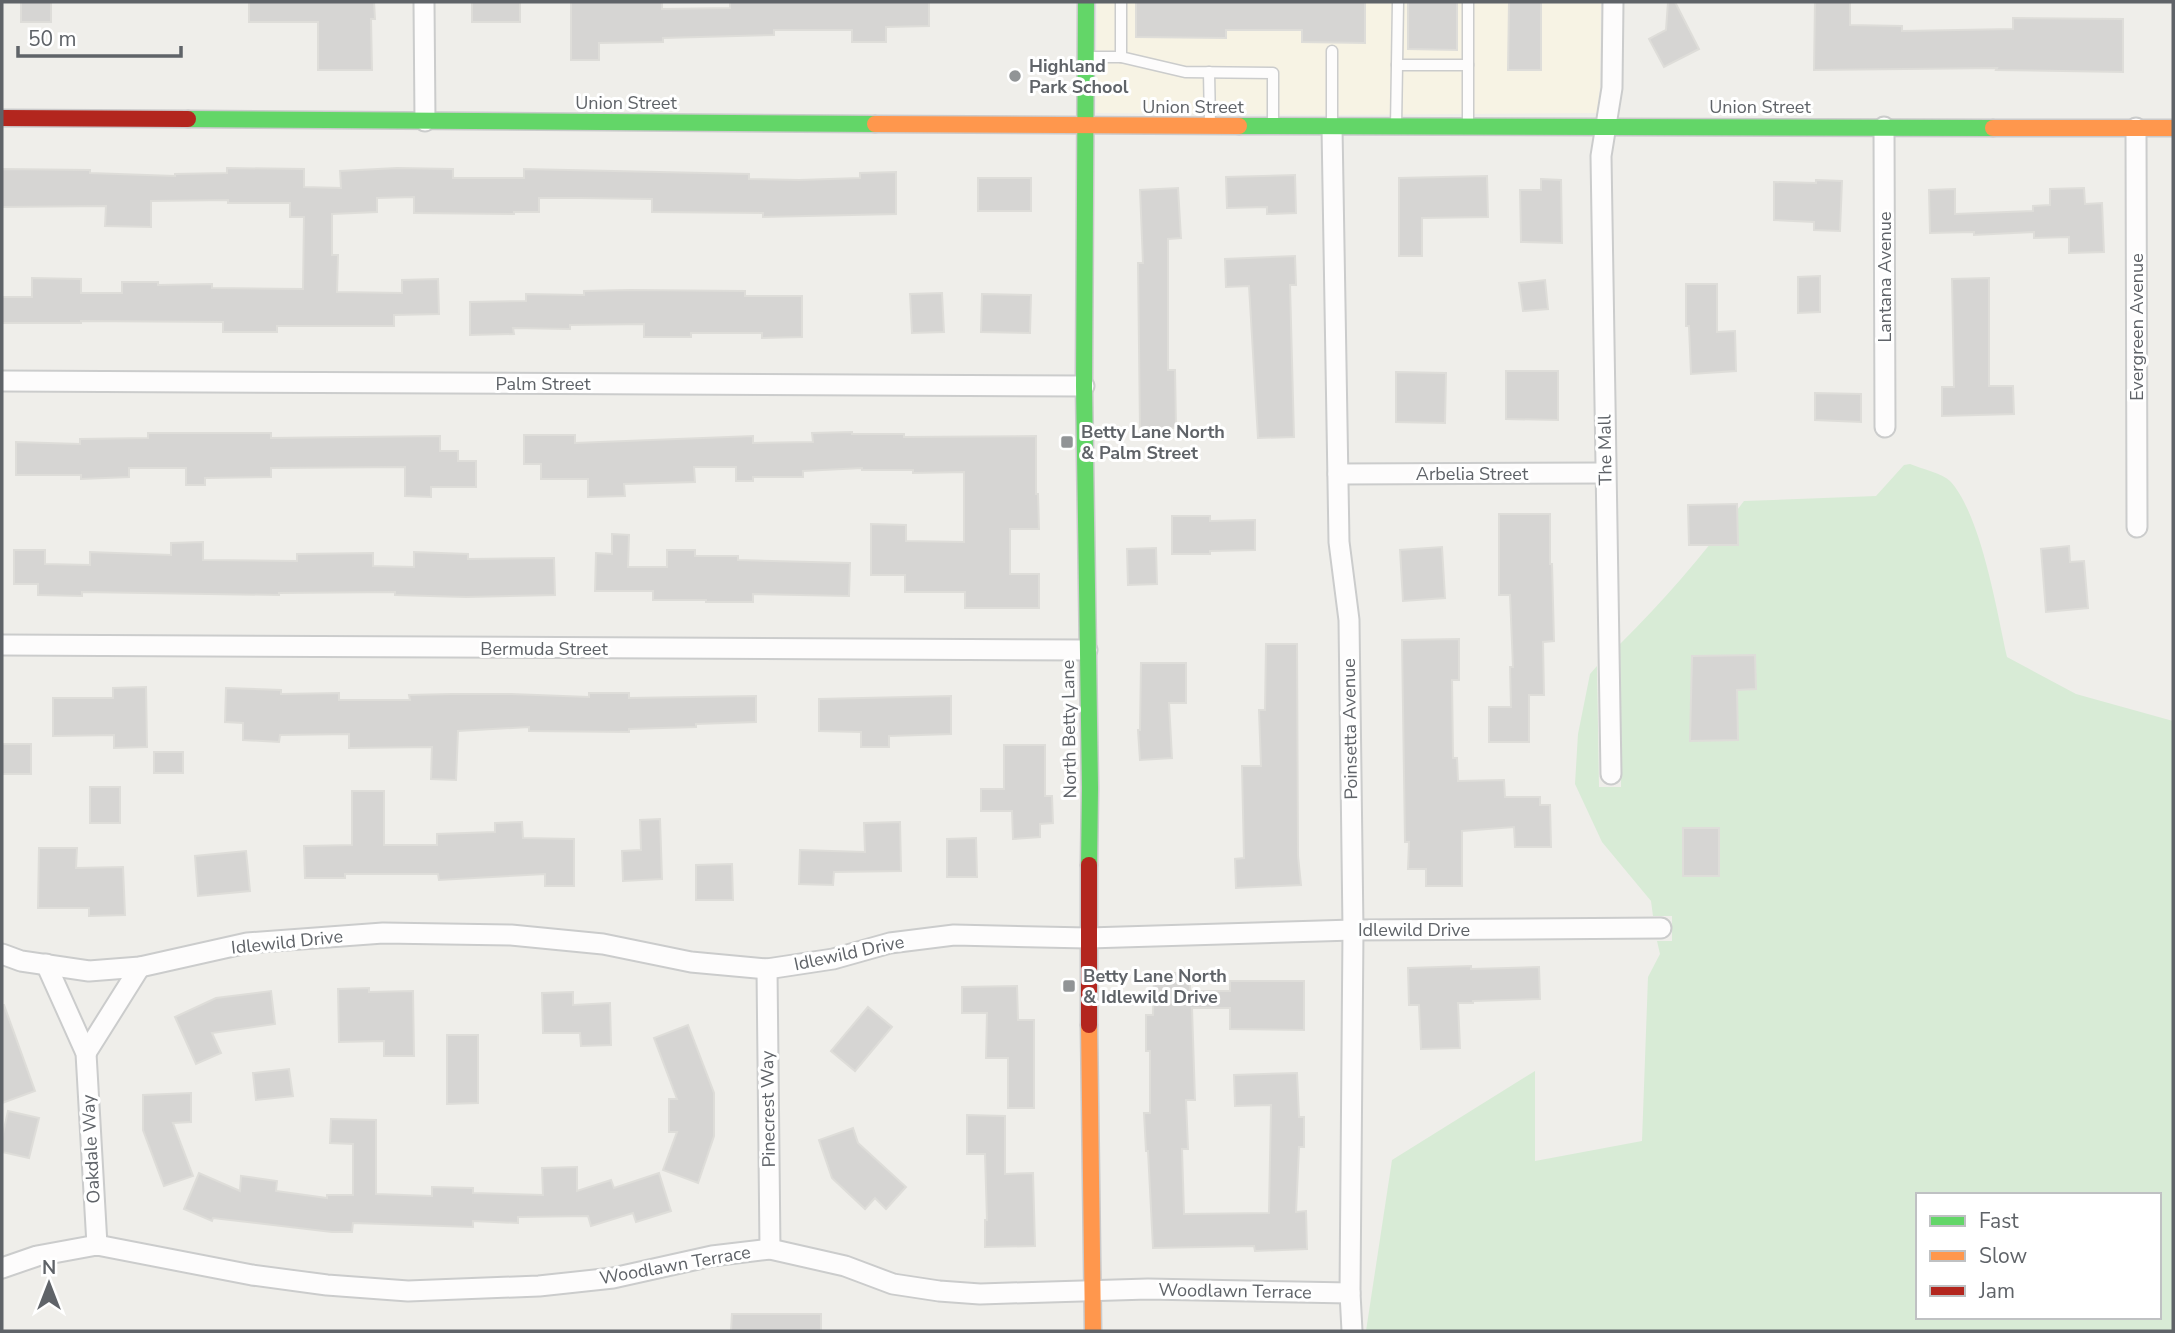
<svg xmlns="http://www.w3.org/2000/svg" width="2175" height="1333" viewBox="0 0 2175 1333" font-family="'Nunito Sans',sans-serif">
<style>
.commercial{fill:#f7f3e4}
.green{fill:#d8ebd6;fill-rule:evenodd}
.building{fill:#d6d5d3;stroke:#deddd9;stroke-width:2}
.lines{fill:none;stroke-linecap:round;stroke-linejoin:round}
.lane-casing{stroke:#cbcccc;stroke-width:13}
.street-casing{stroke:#cbcccc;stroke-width:23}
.fast-casing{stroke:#cacacb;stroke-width:19}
.slow-casing{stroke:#cacacb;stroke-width:19}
.jam-casing{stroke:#cacacb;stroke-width:19}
.lane{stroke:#fdfcfc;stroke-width:10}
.street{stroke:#fdfcfc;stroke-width:19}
.fast{stroke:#63d668;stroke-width:16}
.slow{stroke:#ff974d;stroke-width:16}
.jam{stroke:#b3261e;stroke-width:16}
.poi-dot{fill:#919496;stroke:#fff;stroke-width:2.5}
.labels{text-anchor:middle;stroke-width:6;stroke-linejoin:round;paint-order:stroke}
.poi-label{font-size:18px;font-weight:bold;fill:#5f6368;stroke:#fff;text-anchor:start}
.street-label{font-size:18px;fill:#5f6368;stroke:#fff}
</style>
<rect width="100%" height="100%" fill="#efeeea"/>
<!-- commercial -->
<polygon class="commercial" points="1097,2 1601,2 1600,87 1597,113 1333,115 1096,113"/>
<!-- green -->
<path class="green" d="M1910,464c12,5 32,9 40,17 31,33 47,131 57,176l69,37 97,27v610h-807l26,-171 143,-89v90l107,-20 6,-164 12,-23 -3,-13h15v-25h-19l-2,-15 -49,-59 -27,-58 3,-50 12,-60 7,-8 2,121h22l-1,-143c45,-44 85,-92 124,-143l132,-5 28,-31zM1918,1195h241v122h-241z"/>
<!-- building -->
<g class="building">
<rect x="21" y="2" width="30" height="20"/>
<polygon points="249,2 374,2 375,19 371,19 372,70 318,70 318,22 249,22"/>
<rect x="472" y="2" width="48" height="20"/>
<polygon points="571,2 662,2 662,9 730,8 730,2 929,2 929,26 886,27 886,42 852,42 852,30 774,30 774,35 663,38 663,42 599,43 599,60 571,60"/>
<polygon points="1136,2 1365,2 1365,43 1302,42 1302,30 1226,30 1226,38 1136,37"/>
<polygon points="1408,2 1457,2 1457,50 1408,49"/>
<polygon points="1509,2 1541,2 1541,70 1508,70"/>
<polygon points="1668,2 1675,2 1699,49 1664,67 1649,39 1666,30"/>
<polygon points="1815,2 1850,2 1850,25 1902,26 1902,31 2013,29 2013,18 2123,19 2123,72 1996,70 1997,68 1814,70"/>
<polygon points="227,168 304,169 304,187 341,188 340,171 397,168 453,169 453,178 524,178 524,169 749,174 749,179 799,180 860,178 860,173 896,172 896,214 763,217 763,213 652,212 652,199 581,198 539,198 539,212 514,212 514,214 414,213 414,197 377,198 377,212 332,214 332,255 338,255 337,292 402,293 402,280 438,279 439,314 394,315 394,326 277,326 277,332 223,332 223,322 81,321 81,323 2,323 2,297 32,297 32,278 81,279 81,293 122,293 122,282 158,282 158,285 212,284 212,288 303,289 304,217 290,217 290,203 228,203 228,200 151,201 151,227 105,226 106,206 2,207 2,169 90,170 90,173 175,176 175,174 227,173"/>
<polygon points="1295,175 1296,213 1267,214 1267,207 1227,208 1226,177"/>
<polygon points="1487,176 1488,217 1422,218 1422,256 1399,256 1399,178"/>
<rect x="978" y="178" width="53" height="33"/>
<polygon points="1541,179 1561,180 1562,243 1521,242 1520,190 1541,190"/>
<polygon points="1816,180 1842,181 1840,231 1814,230 1814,222 1774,220 1774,182 1816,183"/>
<polygon points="1178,188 1181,238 1168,239 1168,370 1175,370 1176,428 1140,429 1138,263 1143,263 1140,190"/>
<polygon points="2084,188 2085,204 2102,203 2104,252 2069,253 2069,237 2034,238 2034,232 1974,235 1974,232 1930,233 1929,190 1955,189 1955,214 2033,211 2033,206 2050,205 2050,189"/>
<polygon points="1295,256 1296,285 1290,285 1294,437 1258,438 1249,286 1226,287 1225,259"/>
<polygon points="1820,276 1820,312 1798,313 1798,277"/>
<polygon points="1989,278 1989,386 2013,386 2014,414 1942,416 1942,387 1954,387 1952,279"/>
<polygon points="1545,280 1548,309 1523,311 1519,283"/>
<polygon points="1686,284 1717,284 1717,332 1735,331 1736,371 1691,374 1689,326 1686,326"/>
<polygon points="630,290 745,291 745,296 802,296 802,337 762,338 762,333 691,333 691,337 644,337 644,324 570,325 570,329 513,328 514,334 470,335 470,302 526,301 526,294 584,295 584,291"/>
<polygon points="942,293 944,332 912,333 910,294"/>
<polygon points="982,294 1031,295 1030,333 981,332"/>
<polygon points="1506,371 1558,371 1558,420 1506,419"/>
<polygon points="1396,372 1446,373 1445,423 1396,422"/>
<polygon points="1815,393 1861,394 1861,422 1815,420"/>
<polygon points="852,432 852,434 904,434 904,437 1036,436 1036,494 1038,494 1039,529 1010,529 1010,574 1039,574 1039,608 965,608 965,592 905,592 905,575 871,575 871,524 906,525 906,541 964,542 964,472 913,473 913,470 862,470 862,468 803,471 803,477 753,477 753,481 736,481 736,467 694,467 695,482 624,484 625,496 588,497 588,479 541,479 541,464 524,464 524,435 575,435 575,443 753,436 753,443 813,442 812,433"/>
<polygon points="148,433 271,433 271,438 440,436 440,451 458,451 458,461 476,461 476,487 431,487 431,497 405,496 405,467 271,468 271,477 205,478 205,485 186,485 186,468 129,468 129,477 81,479 81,475 16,475 16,442 80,444 80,439 148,438"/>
<polygon points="1737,504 1738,545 1689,545 1688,505"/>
<polygon points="1499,514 1550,514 1550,564 1552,564 1554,641 1543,642 1544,695 1529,695 1529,742 1489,742 1489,707 1511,707 1510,667 1513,667 1510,595 1499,595"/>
<polygon points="1172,516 1210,516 1210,521 1255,520 1255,550 1210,551 1210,554 1172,554"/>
<polygon points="612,534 629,535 628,567 667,567 667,550 695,550 695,556 738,556 738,560 850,563 849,596 753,594 753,602 706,602 706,600 653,600 653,591 595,591 596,553 612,554"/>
<polygon points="203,542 203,560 297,561 297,554 373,553 373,566 414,567 414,552 468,554 468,559 554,558 555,595 466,597 395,595 395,592 279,593 279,595 82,592 82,596 38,595 38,584 14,584 14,550 45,550 45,564 90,565 90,552 171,555 171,543"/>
<polygon points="2069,546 2070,562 2084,561 2088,608 2046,612 2041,549"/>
<polygon points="1442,547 1445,598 1403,601 1400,550"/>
<polygon points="1156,548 1157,584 1128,585 1127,549"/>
<polygon points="1459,639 1459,680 1452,680 1453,758 1457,758 1458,781 1504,780 1505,797 1540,797 1540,805 1550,805 1551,847 1515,847 1514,827 1462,831 1462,886 1426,886 1426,869 1408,869 1409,842 1405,842 1402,640"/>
<polygon points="1266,644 1297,644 1298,856 1301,885 1236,888 1235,859 1244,858 1242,766 1261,766 1259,710 1265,710"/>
<polygon points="1755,655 1756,689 1737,690 1738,740 1690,741 1692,656"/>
<polygon points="1141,663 1186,663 1186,703 1169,703 1172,758 1140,760 1138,730 1140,730"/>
<polygon points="146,687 147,747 114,748 114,735 53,736 53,698 113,698 113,688"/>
<polygon points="226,688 281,690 281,694 339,693 339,700 410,700 409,695 452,694 511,694 589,697 589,693 629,693 629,698 756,696 756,722 696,724 696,727 629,729 629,732 529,731 529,727 458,731 456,780 431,779 432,747 349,748 349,734 280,735 279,742 243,740 243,723 225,722"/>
<polygon points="951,696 951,734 889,736 889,747 861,747 861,732 819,731 819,699"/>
<rect x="2" y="744" width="29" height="30"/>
<polygon points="1004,745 1045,745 1045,796 1052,796 1053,823 1040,824 1040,837 1013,839 1012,811 981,811 981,789 1004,789"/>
<rect x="154" y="752" width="29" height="21"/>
<rect x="90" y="787" width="30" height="36"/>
<polygon points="352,791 384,791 384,845 437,845 437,834 495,832 495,823 522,822 523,838 574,839 574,886 545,886 545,874 439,880 438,874 345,874 345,878 305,878 304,846 352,845"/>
<polygon points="660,819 662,879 623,881 622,851 641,850 640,820"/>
<polygon points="900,822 901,871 834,872 833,885 799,884 800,850 865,852 864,823"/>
<rect x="1683" y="828" width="36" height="48"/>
<polygon points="976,838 977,877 947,877 947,839"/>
<polygon points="39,848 77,848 76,868 123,867 125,915 89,916 89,908 38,908"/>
<polygon points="246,851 250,891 198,896 195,856"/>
<polygon points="732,864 733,900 696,900 696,865"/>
<polygon points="1471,966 1471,969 1539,967 1540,999 1473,1001 1473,1003 1458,1003 1460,1048 1421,1049 1419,1005 1409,1005 1408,968"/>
<polygon points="1154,973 1190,973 1190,991 1230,991 1230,981 1304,981 1304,1030 1230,1029 1230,1008 1192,1008 1195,1100 1186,1100 1188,1149 1182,1149 1184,1214 1269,1213 1271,1105 1235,1106 1234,1075 1297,1073 1299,1117 1304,1117 1304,1147 1299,1147 1296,1212 1306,1211 1307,1249 1255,1251 1254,1246 1153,1248 1148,1151 1146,1151 1144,1113 1150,1113 1150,1051 1146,1051 1146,1015 1153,1015"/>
<polygon points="1017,986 1018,1020 1034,1020 1034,1108 1008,1108 1008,1058 986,1058 987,1013 962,1013 962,987"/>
<polygon points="369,988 369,992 413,991 414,1056 384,1056 384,1041 339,1042 338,989"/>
<polygon points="271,991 275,1024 212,1033 221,1053 196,1064 175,1017 216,998"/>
<polygon points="573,992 573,1005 610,1003 611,1045 581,1046 580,1033 543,1033 542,993"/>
<polygon points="2,1005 4,1005 35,1091 2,1103"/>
<polygon points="868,1007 892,1027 855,1071 831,1051"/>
<polygon points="688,1025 714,1093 714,1136 698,1183 663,1170 677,1132 669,1132 669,1099 677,1099 654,1038"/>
<polygon points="447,1035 478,1035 478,1103 447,1104"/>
<polygon points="289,1069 293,1096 256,1100 253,1073"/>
<polygon points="191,1093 191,1122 173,1123 193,1176 164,1186 143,1130 143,1095"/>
<polygon points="8,1111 39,1118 29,1158 2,1152 2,1138"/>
<polygon points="967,1115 1005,1116 1005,1174 1033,1173 1035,1246 985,1247 985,1220 987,1220 985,1154 967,1154"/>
<polygon points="331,1119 376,1120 376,1194 432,1196 432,1187 473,1188 473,1193 543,1195 542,1168 577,1167 577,1191 611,1180 614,1188 659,1173 671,1211 636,1222 633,1213 591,1226 588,1216 518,1217 518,1223 473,1221 473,1227 353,1223 352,1232 332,1232 213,1218 212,1221 184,1209 199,1173 240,1191 241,1176 277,1181 276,1191 327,1198 327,1195 353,1195 353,1144 330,1143"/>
<polygon points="853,1128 858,1143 906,1187 886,1209 875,1198 865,1209 832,1178 819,1140"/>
<polygon points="732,1314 821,1314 821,1331 731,1331"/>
</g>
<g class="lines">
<defs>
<g id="lane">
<polyline points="1121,2 1121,57 1185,72 1273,73 1273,126"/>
<polyline points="1332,51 1332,127"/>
<polyline points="1086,57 1121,57"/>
<polyline points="1397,65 1468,65"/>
<polyline points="1209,72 1210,124"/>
<polyline points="1468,126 1468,2"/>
<polyline points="1396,127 1398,2"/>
</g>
<g id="street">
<polyline points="424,2 425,121"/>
<polyline points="1332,127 1339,542 1349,620 1353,930 1350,1293 1352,1331"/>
<polyline points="1884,127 1885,427"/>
<polyline points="2136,128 2137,527"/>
<polyline points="2,381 1084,386"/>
<polyline points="1338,474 1605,473"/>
<polyline points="2,645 1087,650"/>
<polyline points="1611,774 1601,156 1612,88 1613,2"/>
<polyline points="2,954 21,961 89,971 140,967 247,943 383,933 511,935 603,944 691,962 767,969 833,959 890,943 954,935 1088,938 1353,930 1661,928"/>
<polyline points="46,964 86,1053 97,1245"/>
<polyline points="767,969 770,1249"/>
<polyline points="86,1053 140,967"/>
<polyline points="2,1268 37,1256 97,1245 252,1275 327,1285 408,1291 539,1286 613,1278 712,1256 770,1249 845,1266 893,1284 939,1291 980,1294 1148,1289 1350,1293"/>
</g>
<g id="fast">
<polyline points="1086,2 1084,386 1090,788 1089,865"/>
<polyline points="188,119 875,124"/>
<polyline points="1239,126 1993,128"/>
</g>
<g id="slow">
<polyline points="875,124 1239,126"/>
<polyline points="1993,128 2173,128"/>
<polyline points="1089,1025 1093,1331"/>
</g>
<g id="jam">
<polyline points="2,118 188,119"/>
<polyline points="1089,865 1089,1025"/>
</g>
</defs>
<!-- lane casing -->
<use href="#lane" class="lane-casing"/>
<!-- street casing -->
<use href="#street" class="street-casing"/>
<!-- fast casing -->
<use href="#fast" class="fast-casing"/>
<!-- slow casing -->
<use href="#slow" class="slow-casing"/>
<!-- jam casing -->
<use href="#jam" class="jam-casing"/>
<!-- lane -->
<use href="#lane" class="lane"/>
<!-- street -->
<use href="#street" class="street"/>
<!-- fast -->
<use href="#fast" class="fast"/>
<!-- slow -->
<use href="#slow" class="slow"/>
<!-- jam -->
<use href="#jam" class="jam"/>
</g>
<!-- markers -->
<g class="poi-dot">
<circle cx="1015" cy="76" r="7"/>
<rect x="1060" y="435" width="14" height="14" rx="3.5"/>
<rect x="1062" y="979" width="14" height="14" rx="3.5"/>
</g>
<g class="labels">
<!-- poi labels -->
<g class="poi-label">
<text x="1029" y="72">Highland<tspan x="1029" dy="21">Park School</tspan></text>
<text x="1081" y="438">Betty Lane North<tspan x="1081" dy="21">&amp; Palm Street</tspan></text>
<text x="1083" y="982">Betty Lane North<tspan x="1083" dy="21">&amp; Idlewild Drive</tspan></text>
</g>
<!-- street labels -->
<g class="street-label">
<text x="626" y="109">Union Street</text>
<text x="1193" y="113">Union Street</text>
<text x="1760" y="113">Union Street</text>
<text transform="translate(1885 277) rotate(-90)" y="6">Lantana Avenue</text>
<text transform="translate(2137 327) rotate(-90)" y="6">Evergreen Avenue</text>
<text x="543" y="390">Palm Street</text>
<text transform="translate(1605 450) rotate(-91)" y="6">The Mall</text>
<text x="1472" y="480">Arbelia Street</text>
<text x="544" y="655">Bermuda Street</text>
<text transform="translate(1069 729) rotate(-91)" y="6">North Betty Lane</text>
<text transform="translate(1350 729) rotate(-91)" y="6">Poinsetta Avenue</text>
<text x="1414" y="936">Idlewild Drive</text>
<text transform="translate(287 942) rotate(-6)" y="6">Idlewild Drive</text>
<text transform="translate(849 953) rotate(-12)" y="6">Idlewild Drive</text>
<text transform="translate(768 1109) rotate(-91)" y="6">Pinecrest Way</text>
<text transform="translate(91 1149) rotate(-93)" y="6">Oakdale Way</text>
<text transform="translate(675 1265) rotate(-10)" y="6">Woodlawn Terrace</text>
<text transform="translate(1235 1291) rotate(1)" y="6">Woodlawn Terrace</text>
</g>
</g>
<!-- border -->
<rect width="2175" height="1333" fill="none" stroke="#5f6368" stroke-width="7"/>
<!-- legend -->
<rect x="1916" y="1193" width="245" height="126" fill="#ffffff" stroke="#bfc1c3" stroke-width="2"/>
<rect x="1930" y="1216" width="35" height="10" fill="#63d668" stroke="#bfc1c3" stroke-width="2"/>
<text x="1979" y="1228" font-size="21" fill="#5f6368">Fast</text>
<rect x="1930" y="1251" width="35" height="10" fill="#ff974d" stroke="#bfc1c3" stroke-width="2"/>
<text x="1979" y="1263" font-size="21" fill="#5f6368">Slow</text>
<rect x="1930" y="1286" width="35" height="10" fill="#b3261e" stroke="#bfc1c3" stroke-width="2"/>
<text x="1979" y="1298" font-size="21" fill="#5f6368">Jam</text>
<!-- north arrow -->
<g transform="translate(49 1284)" stroke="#ffffff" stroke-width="5" paint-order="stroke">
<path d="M0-5L12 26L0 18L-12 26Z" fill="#5f6368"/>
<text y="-10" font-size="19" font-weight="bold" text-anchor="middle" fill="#5f6368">N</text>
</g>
<!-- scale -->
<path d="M18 46v10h163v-10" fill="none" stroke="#5f6368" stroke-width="3.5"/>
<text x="28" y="46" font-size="21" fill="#5f6368" stroke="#ffffff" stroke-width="5" paint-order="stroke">50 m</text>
</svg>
